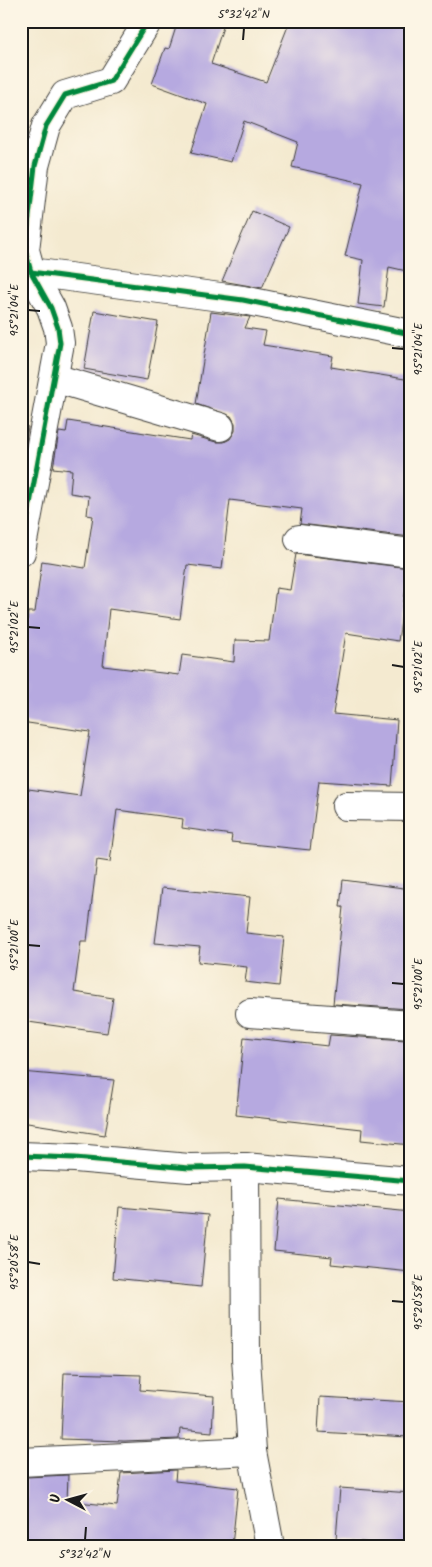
<svg xmlns="http://www.w3.org/2000/svg" width="432" height="1567" viewBox="0 0 432 1567" font-family="Kalam,sans-serif">
<style>
.building{fill:#b6a9e0}
.lines{fill:none;stroke-linecap:round;stroke-linejoin:round}
.minor-casing{stroke:#3c3b37;stroke-width:30}
.minor{stroke:#fff;stroke-width:28}
.cycleway-casing{stroke:#fcf5e5;stroke-width:8}
.cycleway{stroke:#00873e;stroke-width:5}
.ticks{fill:none;stroke:#1c1c1c;stroke-width:2}
.neatline{fill:none;stroke:#1c1c1c;stroke-width:2}
.ticks-label{font-size:12px;text-anchor:middle;fill:#1c1c1c}
</style>
<rect width="100%" height="100%" fill="#fcf5e5"/>
<filter id="ink" filterUnits="userSpaceOnUse"><feTurbulence type="fractalNoise" baseFrequency=".02" numOctaves="2"/><feDisplacementMap in="SourceGraphic" scale="10" xChannelSelector="R" yChannelSelector="G"/><feConvolveMatrix kernelMatrix="1 2 1 2 8 2 1 2 1" color-interpolation-filters="sRGB"/></filter>
<filter id="wash" filterUnits="userSpaceOnUse"><feTurbulence type="fractalNoise" baseFrequency=".0096" numOctaves="4" result="noise"/><feDisplacementMap in="SourceGraphic" scale="20" xChannelSelector="R" yChannelSelector="G"/><feGaussianBlur stdDeviation="1.12" result="paint"/><feColorMatrix in="noise" values="0 0 0 0 0 0 0 0 0 0 0 0 0 0 0 0 0 1.4 0 .05"/><feComposite in="paint" operator="in"/></filter>
<g filter="url(#wash)">
<rect width="100%" height="100%" fill="#f4ead0"/>
<g id="blocks">
<!-- building -->
<g class="building">
<polygon points="178,21 225,21 211,64 266,82 290,21 411,21 411,272 389,267 384,307 358,304 363,260 345,256 363,183 292,167 298,142 244,121 231,162 191,153 207,104 152,84 165,48 169,49"/>
<polygon points="252,211 289,227 262,288 222,281"/>
<polygon points="94,311 158,322 147,380 84,369"/>
<polygon points="211,312 250,317 245,328 266,331 263,345 333,356 331,367 411,380 411,537 300,524 302,509 230,500 222,569 187,565 180,619 109,609 103,666 179,675 182,655 234,662 235,640 269,641 276,588 290,590 296,554 409,568 398,641 346,633 333,714 397,720 392,786 319,781 310,850 231,842 232,835 182,828 183,819 117,810 110,862 97,860 87,941 81,941 74,992 113,998 107,1033 21,1021 21,788 80,796 90,732 21,722 21,676 28,612 35,612 42,561 85,568 93,516 87,515 89,496 70,493 72,470 53,468 59,432 66,433 68,421 190,440 191,435 216,442 224,442 230,439 235,431 235,423 231,416 196,404"/>
<polygon points="21,425 28,427 21,465"/>
<polygon points="343,880 411,889 410,1009 333,1004 343,907 340,907"/>
<polygon points="162,888 250,897 246,933 284,937 279,986 245,982 247,967 198,962 200,947 155,943"/>
<polygon points="330,1035 406,1040 404,1064 411,1065 411,1145 361,1140 362,1129 236,1115 244,1037 328,1046"/>
<polygon points="21,1072 114,1080 105,1135 21,1122"/>
<polygon points="279,1199 411,1212 411,1272 331,1264 332,1257 274,1251"/>
<polygon points="119,1207 208,1215 201,1287 113,1278"/>
<polygon points="64,1373 141,1375 140,1390 214,1396 212,1432 180,1429 179,1439 124,1441 61,1439"/>
<polygon points="320,1397 411,1402 409,1437 318,1432"/>
<polygon points="176,1470 175,1481 238,1488 232,1546 160,1546 135,1543 135,1546 24,1546 26,1477 68,1475 67,1501 117,1506 121,1473"/>
<polygon points="340,1488 411,1493 411,1546 336,1540"/>
</g>
</g>
</g>
<g filter="url(#ink)">
<use href="#blocks" fill-opacity="0" stroke="#3c3b37" stroke-width="1"/>
<g class="lines">
<defs>
<g id="minor">
<polyline points="31,272 243,300 411,334"/>
<polyline points="54,378 220,427"/>
<polyline points="299,539 411,553"/>
<polyline points="21,552 60,343 58,328 51,308 31,272 25,250 35,166 46,126 65,95 111,81 148,21"/>
<polyline points="346,806 411,807"/>
<polyline points="250,1013 411,1025"/>
<polyline points="21,1156 75,1158 189,1168 245,1167 411,1181"/>
<polyline points="245,1167 246,1358 252,1451 270,1546"/>
<polyline points="21,1462 252,1451"/>
</g>
</defs>
<!-- minor casing -->
<use href="#minor" class="minor-casing"/>
<!-- minor -->
<use href="#minor" class="minor"/>
<defs>
<g id="cycleway">
<polyline points="31,272 243,300 411,334"/>
<polyline points="21,552 60,343 58,328 51,308 31,272 25,250 35,166 46,126 65,95 111,81 148,21"/>
<polyline points="21,1156 75,1158 189,1168 245,1167 411,1181"/>
</g>
</defs>
<!-- cycleway casing -->
<use href="#cycleway" class="cycleway-casing"/>
<!-- cycleway -->
<use href="#cycleway" class="cycleway"/>
</g>
</g>
<!-- ticks -->
<path class="ticks" d="M243,40l1,-12M28,310l12,1M392,348l12,1M28,627l12,1M392,665l12,2M28,945l12,1M392,983l12,1M28,1262l12,2M392,1301l12,1M85,1540l1,-13"/>
<!-- margin -->
<rect width="432" height="1567" fill="none" stroke="#fcf5e5" stroke-width="55"/>
<!-- north arrow -->
<g transform="translate(68 1500) rotate(276)" stroke="#fcf5e5" stroke-width="4" paint-order="stroke">
<path d="M0-4L9 19L0 12L-9 19Z" fill="#1c1c1c"/>
<text y="-8" font-size="14" font-weight="bold" text-anchor="middle" fill="#1c1c1c">U</text>
</g>
<rect x="28" y="28" width="376" height="1512" class="neatline"/>
<g class="ticks-label">
<text x="244" y="18">5°32'42"N</text>
<text transform="translate(14 310) rotate(-90)" y="4">95°21'04"E</text>
<text transform="translate(418 349) rotate(-90)" y="4">95°21'04"E</text>
<text transform="translate(14 627) rotate(-90)" y="4">95°21'02"E</text>
<text transform="translate(418 667) rotate(-90)" y="4">95°21'02"E</text>
<text transform="translate(14 945) rotate(-90)" y="4">95°21'00"E</text>
<text transform="translate(418 984) rotate(-90)" y="4">95°21'00"E</text>
<text transform="translate(14 1262) rotate(-90)" y="4">95°20'58"E</text>
<text transform="translate(418 1302) rotate(-90)" y="4">95°20'58"E</text>
<text x="85" y="1558">5°32'42"N</text>
</g>
</svg>
